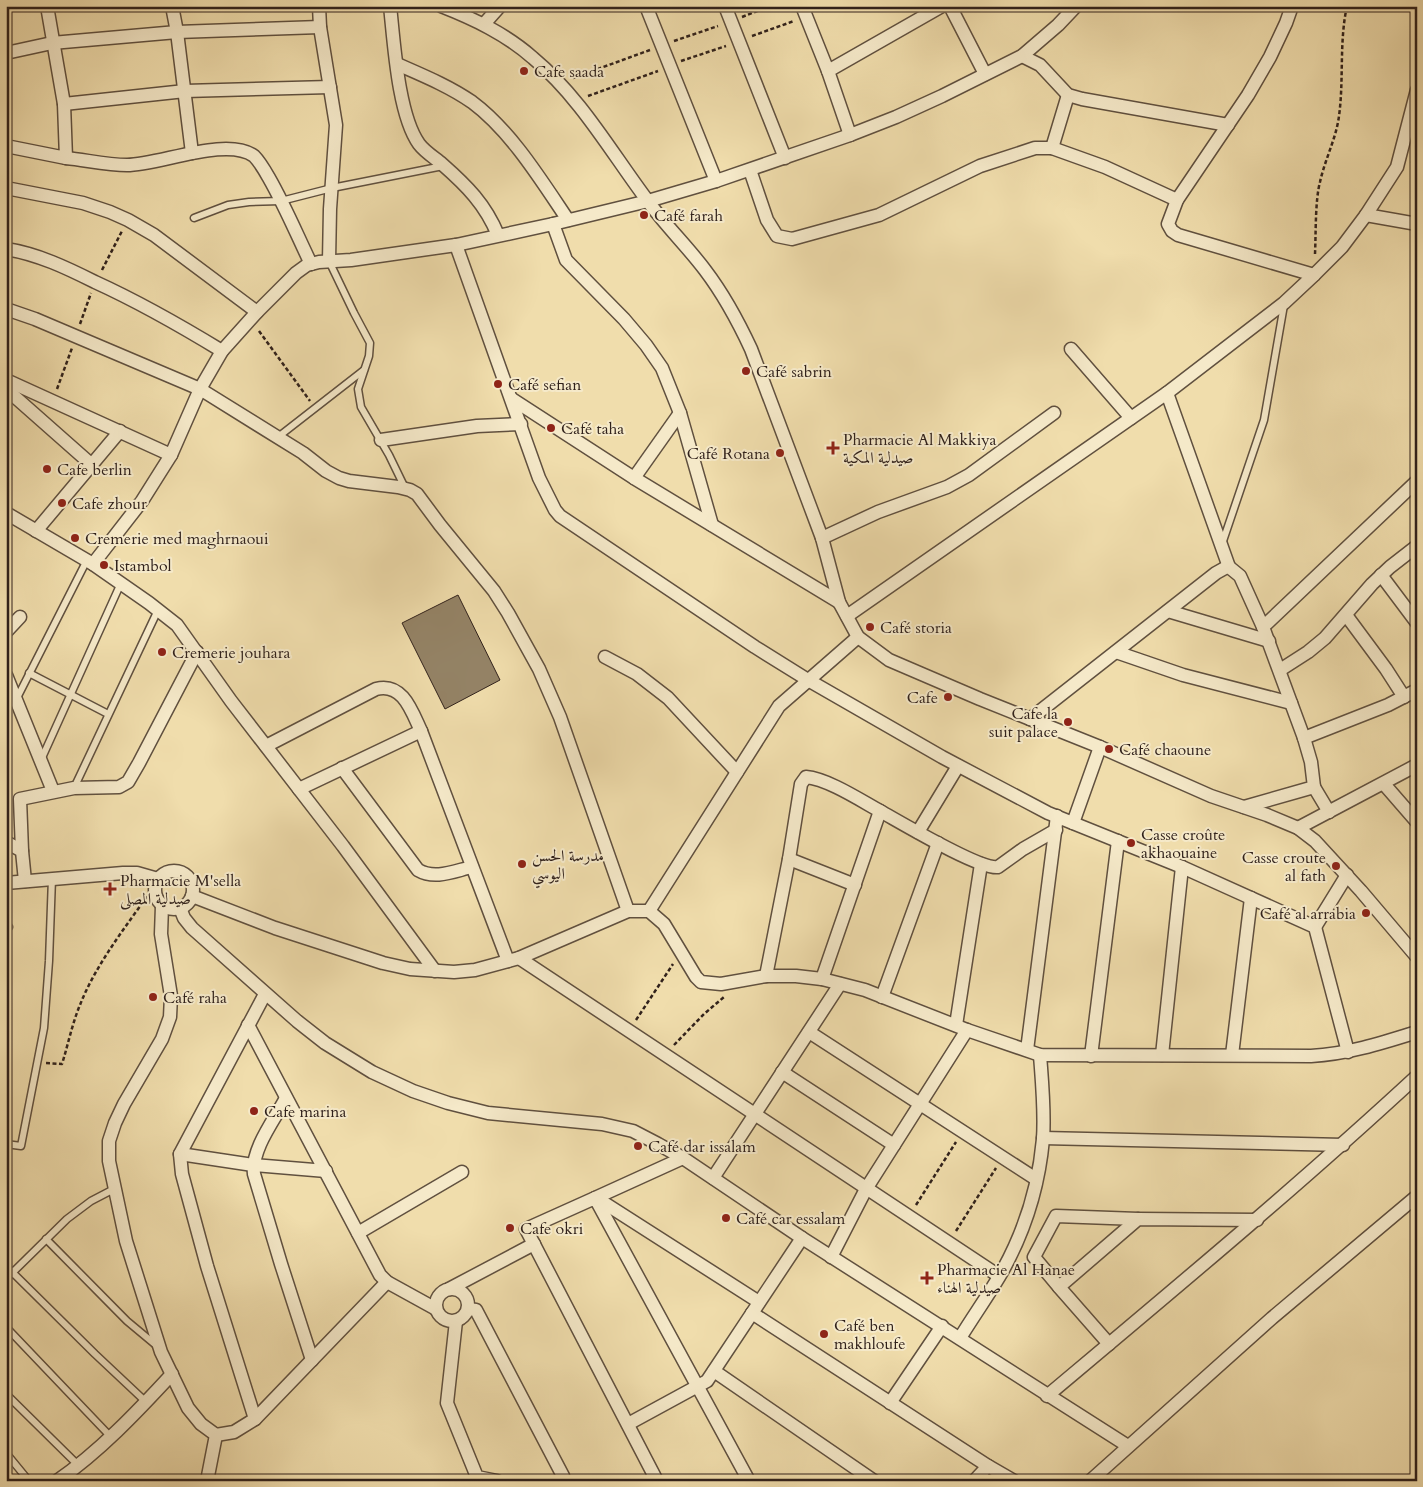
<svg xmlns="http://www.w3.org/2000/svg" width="1423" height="1487" viewBox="0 0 1423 1487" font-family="Cardo,Amiri,serif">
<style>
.building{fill:#948366;stroke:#30211b}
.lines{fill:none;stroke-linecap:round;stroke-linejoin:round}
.service-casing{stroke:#60503f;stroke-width:9}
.minor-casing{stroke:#60503f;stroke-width:15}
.path{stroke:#30211b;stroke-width:2.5;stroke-dasharray:4 2.5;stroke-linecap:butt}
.service{stroke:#f5e9c9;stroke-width:6}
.minor{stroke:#f5e9c9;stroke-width:12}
.poi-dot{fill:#8f2418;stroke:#f5e9c9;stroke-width:2}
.labels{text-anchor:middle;stroke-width:4;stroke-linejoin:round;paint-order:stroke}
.poi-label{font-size:16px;fill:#30211b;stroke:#f5e9c9;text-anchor:start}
</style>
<rect width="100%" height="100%" fill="#f0ddac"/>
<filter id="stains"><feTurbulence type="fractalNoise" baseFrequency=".004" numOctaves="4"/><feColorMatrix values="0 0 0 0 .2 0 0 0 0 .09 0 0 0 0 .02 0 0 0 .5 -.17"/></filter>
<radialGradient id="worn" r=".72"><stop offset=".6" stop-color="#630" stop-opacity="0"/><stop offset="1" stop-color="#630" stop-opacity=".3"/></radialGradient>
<!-- building -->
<polygon class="building" points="458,595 500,680 445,709 402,623"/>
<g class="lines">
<defs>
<g id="service">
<polyline points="194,218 228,205 249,202 281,201 332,188 443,166"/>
<polyline points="329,261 354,313 370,343 369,356 358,389 361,407 389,455 405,488"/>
<polyline points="278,437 364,370"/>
<polyline points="1222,544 1264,420 1284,305"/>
<polyline points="29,673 108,714"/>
<polyline points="17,698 87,560"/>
<polyline points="41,760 121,583"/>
<polyline points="74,788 158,610"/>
<polyline points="6,927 9,927"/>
<polyline points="6,1144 21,1146 44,1028 49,961 52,878"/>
<polyline points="46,1239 127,1321 157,1346"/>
<polyline points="6,1266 95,1354 145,1401"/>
<polyline points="6,1279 67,1219 91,1201 114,1189"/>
<polyline points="6,1327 110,1436"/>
<polyline points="6,1394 78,1465"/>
<polyline points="6,1453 29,1481"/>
</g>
<g id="minor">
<polyline points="172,6 177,32 192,153"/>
<polyline points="319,6 320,27 336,125 330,209 329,261"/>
<path d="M390,6c4,36 8,109 29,138 6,8 16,14 23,20 25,22 43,40 56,71"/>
<path d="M441,6c33,13 65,28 92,52 47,39 78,94 114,142 18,25 40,46 58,70 19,25 33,51 46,79l71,189 17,64 19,35 31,23 91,39 120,48 111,49 56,19 31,13 17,13 46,50 56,66"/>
<polyline points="646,6 716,181"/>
<polyline points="725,6 785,158"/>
<polyline points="802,6 828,71 850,135"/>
<polyline points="950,6 985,74"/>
<polyline points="1292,6 1286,23 1270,57 1248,95 1177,200 1168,224 1172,231 1178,235 1314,275"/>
<polyline points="484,24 500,6"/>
<polyline points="6,53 52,43 177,32 320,27"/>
<polyline points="1022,56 1040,65 1068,95 1082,99 1228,125"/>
<path d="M397,64c25,11 52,22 75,38 39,29 69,78 96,118"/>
<polyline points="828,71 942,6"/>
<polyline points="64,104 185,91 330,87"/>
<polyline points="6,146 66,158 64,104 47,6"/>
<polyline points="1052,148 1068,95"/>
<path d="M66,158c20,2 41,7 61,7 32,0 100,-29 127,-9 6,6 11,15 15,22 16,28 28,57 42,86"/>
<polyline points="750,170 767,220 777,236 792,239 879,215 980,166 1035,148 1052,148 1105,167 1177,200"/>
<polyline points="6,188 83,203 110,212 128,220 154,235 257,312"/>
<polyline points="1366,215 1417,224"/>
<polyline points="553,224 566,260 624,319 646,345 662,368 680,413 712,525"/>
<polyline points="456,245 539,478 555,510 560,516 755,647 808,680 942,757 1048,813 1182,867 1315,927 1348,1052"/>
<path d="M6,249c32,5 61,19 89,33 44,20 86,44 127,69"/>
<polyline points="6,309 35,319 200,389 303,453 326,471 339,478 349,481 398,487 410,490 417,494 440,525 494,591 508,613 539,669 560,717 628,911"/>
<polyline points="1071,349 1131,418"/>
<polyline points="6,380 171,455"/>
<polyline points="6,389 92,465"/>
<polyline points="1167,393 1229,567"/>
<polyline points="512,399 634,478 839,602"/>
<polyline points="381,440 477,426 521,424"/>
<polyline points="634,478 680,413"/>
<polyline points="6,513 93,564 149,603 177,625 231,701 343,846 435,971"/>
<polyline points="36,531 120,431"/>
<polyline points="822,538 878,512 947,487 969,475 1054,413"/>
<polyline points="93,564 142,501 159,474 171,455 200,389 222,351 257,312 296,273 307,265 319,262 351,260 456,245 553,224 648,201 716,181 850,135 896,117 942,96 1022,56 1058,25 1076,6"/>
<polyline points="1381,575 1417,623"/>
<polyline points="1168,611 1269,641"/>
<polyline points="1346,615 1386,669 1404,697"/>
<polyline points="847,616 1167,393 1284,303 1314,275 1342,247 1366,215 1397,167 1417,90"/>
<polyline points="1263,627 1417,481"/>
<polyline points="6,632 20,617"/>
<polyline points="1116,652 1183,675 1291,703"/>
<polyline points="605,657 637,674 668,698 737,772"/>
<polyline points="1280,670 1308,652 1325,638 1372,584 1390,567 1417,546"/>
<polyline points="6,675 53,791"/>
<polyline points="1030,719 1216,573 1225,568 1229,567 1240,576 1263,627 1304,738 1311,762 1314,787 1244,807"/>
<polyline points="1304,738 1388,705 1417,690"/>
<path d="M266,746l110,-57c27,-7 36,23 45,42l87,230"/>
<path d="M342,768l76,102c17,10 36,1 54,-3"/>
<polyline points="1384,784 1417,822"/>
<polyline points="1314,787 1329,812"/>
<polyline points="299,789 421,731"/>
<path d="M880,811c20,11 100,59 118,56l25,-18 33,-19"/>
<polyline points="1073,823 1100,747"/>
<polyline points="1298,828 1417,765"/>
<polyline points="918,832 958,766"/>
<polyline points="6,842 22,851 25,881"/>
<polyline points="22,851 20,799 74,788 119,787 128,782 139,763 197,652"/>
<polyline points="789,859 855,885"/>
<circle cx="174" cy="890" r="19"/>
<polyline points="6,883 123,873 137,873 158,879"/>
<path d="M192,896l83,32 108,35 27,6 44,3 21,-2 44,-12 109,-47h21l15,13 32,53 5,5 20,2 45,-8h30l26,3 43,11 102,40 73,25 271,1c37,-2 71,-13 106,-24"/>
<polyline points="162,906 161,934 171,996 170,1017 162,1039 124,1104 115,1123 109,1141 109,1161 126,1241 161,1352 188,1408 201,1424 216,1435 207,1481"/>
<polyline points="180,908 184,918 192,928 297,1021 325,1043 372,1072 413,1091 448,1103 488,1113 602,1124 633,1131 658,1144 683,1158 802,1238 1128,1446"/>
<polyline points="649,911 779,706 858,637"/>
<polyline points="1315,927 1347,875"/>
<polyline points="519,958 999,1276"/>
<path d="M766,976l23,-117 12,-75 5,-7c22,2 54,23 74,34l-58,168"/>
<polyline points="882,997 938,843"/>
<polyline points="248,1025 380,1275 387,1282 436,1309"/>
<polyline points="956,1025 981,864"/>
<polyline points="809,1032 1036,1179"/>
<polyline points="1027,1050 1057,816"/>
<polyline points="1162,1055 1182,867"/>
<polyline points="1232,1055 1251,898"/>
<polyline points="1091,1056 1118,841"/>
<polyline points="782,1072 894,1145"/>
<path d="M286,1098c-11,21 -35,51 -32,76l27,90 31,96"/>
<polyline points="1043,1138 1343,1145"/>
<polyline points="180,1154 253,1165 326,1171"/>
<polyline points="713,1178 840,984"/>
<polyline points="595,1198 683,1158"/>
<polyline points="598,1199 759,1302"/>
<polyline points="358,1233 462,1172"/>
<polyline points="831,1257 866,1189 967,1030"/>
<polyline points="1059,1287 1034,1257 1056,1216 1138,1219"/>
<circle cx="452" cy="1305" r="16"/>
<polyline points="449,1289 534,1244"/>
<polyline points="468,1309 476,1310 563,1476 562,1481"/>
<polyline points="752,1313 988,1466 1014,1481"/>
<polyline points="456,1321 447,1403 477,1477 497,1481"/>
<path d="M960,1338c14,-23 30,-45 43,-68 22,-40 36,-86 40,-131 2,-28 -1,-57 -3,-84"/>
<polyline points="1109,1344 1059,1287 1138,1219 1257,1220"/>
<polyline points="714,1371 874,1481"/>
<path d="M1047,1396c125,-105 250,-209 370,-320"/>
<polyline points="890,1403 942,1326"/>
<polyline points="255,1419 207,1266 182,1174 180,1154 265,994"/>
<polyline points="628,1424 707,1381 802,1238"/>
<polyline points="216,1435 234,1432 255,1419 387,1282"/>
<path d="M57,1481c42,-29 80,-69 115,-107"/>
<polyline points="657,1481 526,1229 595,1198 749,1481"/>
<polyline points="974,1481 988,1466"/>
<polyline points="1090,1481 1272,1318 1417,1196"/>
</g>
</defs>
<!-- service casing -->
<use href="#service" class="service-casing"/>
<!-- minor casing -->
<use href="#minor" class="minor-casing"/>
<!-- path -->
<g class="path">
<polyline points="742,17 770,6"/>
<polyline points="752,36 794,21"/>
<polyline points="674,41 718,26"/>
<polyline points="681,61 726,46"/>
<polyline points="573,78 650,50"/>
<polyline points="588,96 658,71"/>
<polyline points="1411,163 1417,162"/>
<path d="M1315,254c1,-21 0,-53 5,-72 5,-23 16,-43 19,-66 5,-36 0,-74 8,-110"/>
<polyline points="102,270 122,231"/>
<polyline points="80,324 91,293"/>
<polyline points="259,331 310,401"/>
<polyline points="57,389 72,348"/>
<polyline points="636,1020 673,964"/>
<polyline points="674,1045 704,1014 724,997"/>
<path d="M46,1063l16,1c6,-19 10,-40 18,-59 15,-39 46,-79 71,-114"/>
<polyline points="916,1205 956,1142"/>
<polyline points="956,1231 996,1168"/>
</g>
<!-- service -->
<use href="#service" class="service"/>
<!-- minor -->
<use href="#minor" class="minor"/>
</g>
<!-- markers -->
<g class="poi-dot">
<circle cx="524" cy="71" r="5"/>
<circle cx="644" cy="215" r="5"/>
<circle cx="746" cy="371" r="5"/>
<circle cx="498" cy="384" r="5"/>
<circle cx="551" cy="428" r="5"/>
<path d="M830.5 440.5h5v5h5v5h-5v5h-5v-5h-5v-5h5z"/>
<circle cx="780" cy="453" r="5"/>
<circle cx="47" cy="469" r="5"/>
<circle cx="62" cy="503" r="5"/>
<circle cx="75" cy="538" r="5"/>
<circle cx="104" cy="565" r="5"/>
<circle cx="870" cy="627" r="5"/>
<circle cx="162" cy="652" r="5"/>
<circle cx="948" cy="697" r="5"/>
<circle cx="1068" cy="722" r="5"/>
<circle cx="1109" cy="749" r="5"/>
<circle cx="1131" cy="843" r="5"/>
<circle cx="522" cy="864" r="5"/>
<circle cx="1336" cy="866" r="5"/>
<path d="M107.5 881.5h5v5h5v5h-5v5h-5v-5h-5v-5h5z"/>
<circle cx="1366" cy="913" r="5"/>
<circle cx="153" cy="997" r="5"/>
<circle cx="254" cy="1111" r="5"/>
<circle cx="638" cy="1146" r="5"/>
<circle cx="726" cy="1218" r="5"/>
<circle cx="510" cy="1228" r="5"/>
<path d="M924.5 1270.5h5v5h5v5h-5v5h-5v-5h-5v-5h5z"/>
<circle cx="824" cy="1334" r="5"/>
</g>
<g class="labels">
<!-- poi labels -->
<g class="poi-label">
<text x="534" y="77">Cafe saada</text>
<text x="654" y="221">Café farah</text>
<text x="756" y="377">Café sabrin</text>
<text x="508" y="390">Café sefian</text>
<text x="561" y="434">Café taha</text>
<text x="843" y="445">Pharmacie Al Makkiya<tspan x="843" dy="18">صيدلية المكية</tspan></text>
<text x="770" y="459" text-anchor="end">Café Rotana</text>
<text x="57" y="475">Cafe berlin</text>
<text x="72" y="509">Cafe zhour</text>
<text x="85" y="544">Cremerie med maghrnaoui</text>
<text x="114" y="571">Istambol</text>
<text x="880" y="633">Café storia</text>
<text x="172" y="658">Cremerie jouhara</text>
<text x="938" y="703" text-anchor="end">Cafe</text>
<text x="1058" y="719" text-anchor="end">Cafe la<tspan x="1058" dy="18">suit palace</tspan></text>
<text x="1119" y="755">Café chaoune</text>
<text x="1141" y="840">Casse croûte<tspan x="1141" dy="18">akhaouaine</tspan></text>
<text x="532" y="861">مدرسة الحسن<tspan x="532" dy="18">اليوسي</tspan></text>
<text x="1326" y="863" text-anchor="end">Casse croute<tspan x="1326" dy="18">al fath</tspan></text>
<text x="120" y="886">Pharmacie M'sella<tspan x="120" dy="18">صيدلية المصلى</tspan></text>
<text x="1356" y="919" text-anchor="end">Café al arrabia</text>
<text x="163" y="1003">Café raha</text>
<text x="264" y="1117">Cafe marina</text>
<text x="648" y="1152">Café dar issalam</text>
<text x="736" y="1224">Café car essalam</text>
<text x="520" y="1234">Cafe okri</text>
<text x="937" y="1275">Pharmacie Al Hanae<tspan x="937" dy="18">صيدلية الهناء</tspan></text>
<text x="834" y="1331">Café ben<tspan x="834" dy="18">makhloufe</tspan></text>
</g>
</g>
<!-- margin -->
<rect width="1423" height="1487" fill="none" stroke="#f0ddac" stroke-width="25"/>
<rect x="8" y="8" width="1408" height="1472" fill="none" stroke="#30211b" stroke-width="2.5"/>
<rect x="12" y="12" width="1398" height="1462" fill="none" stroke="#30211b"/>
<rect width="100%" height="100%" filter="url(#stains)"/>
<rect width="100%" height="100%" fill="url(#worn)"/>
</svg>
